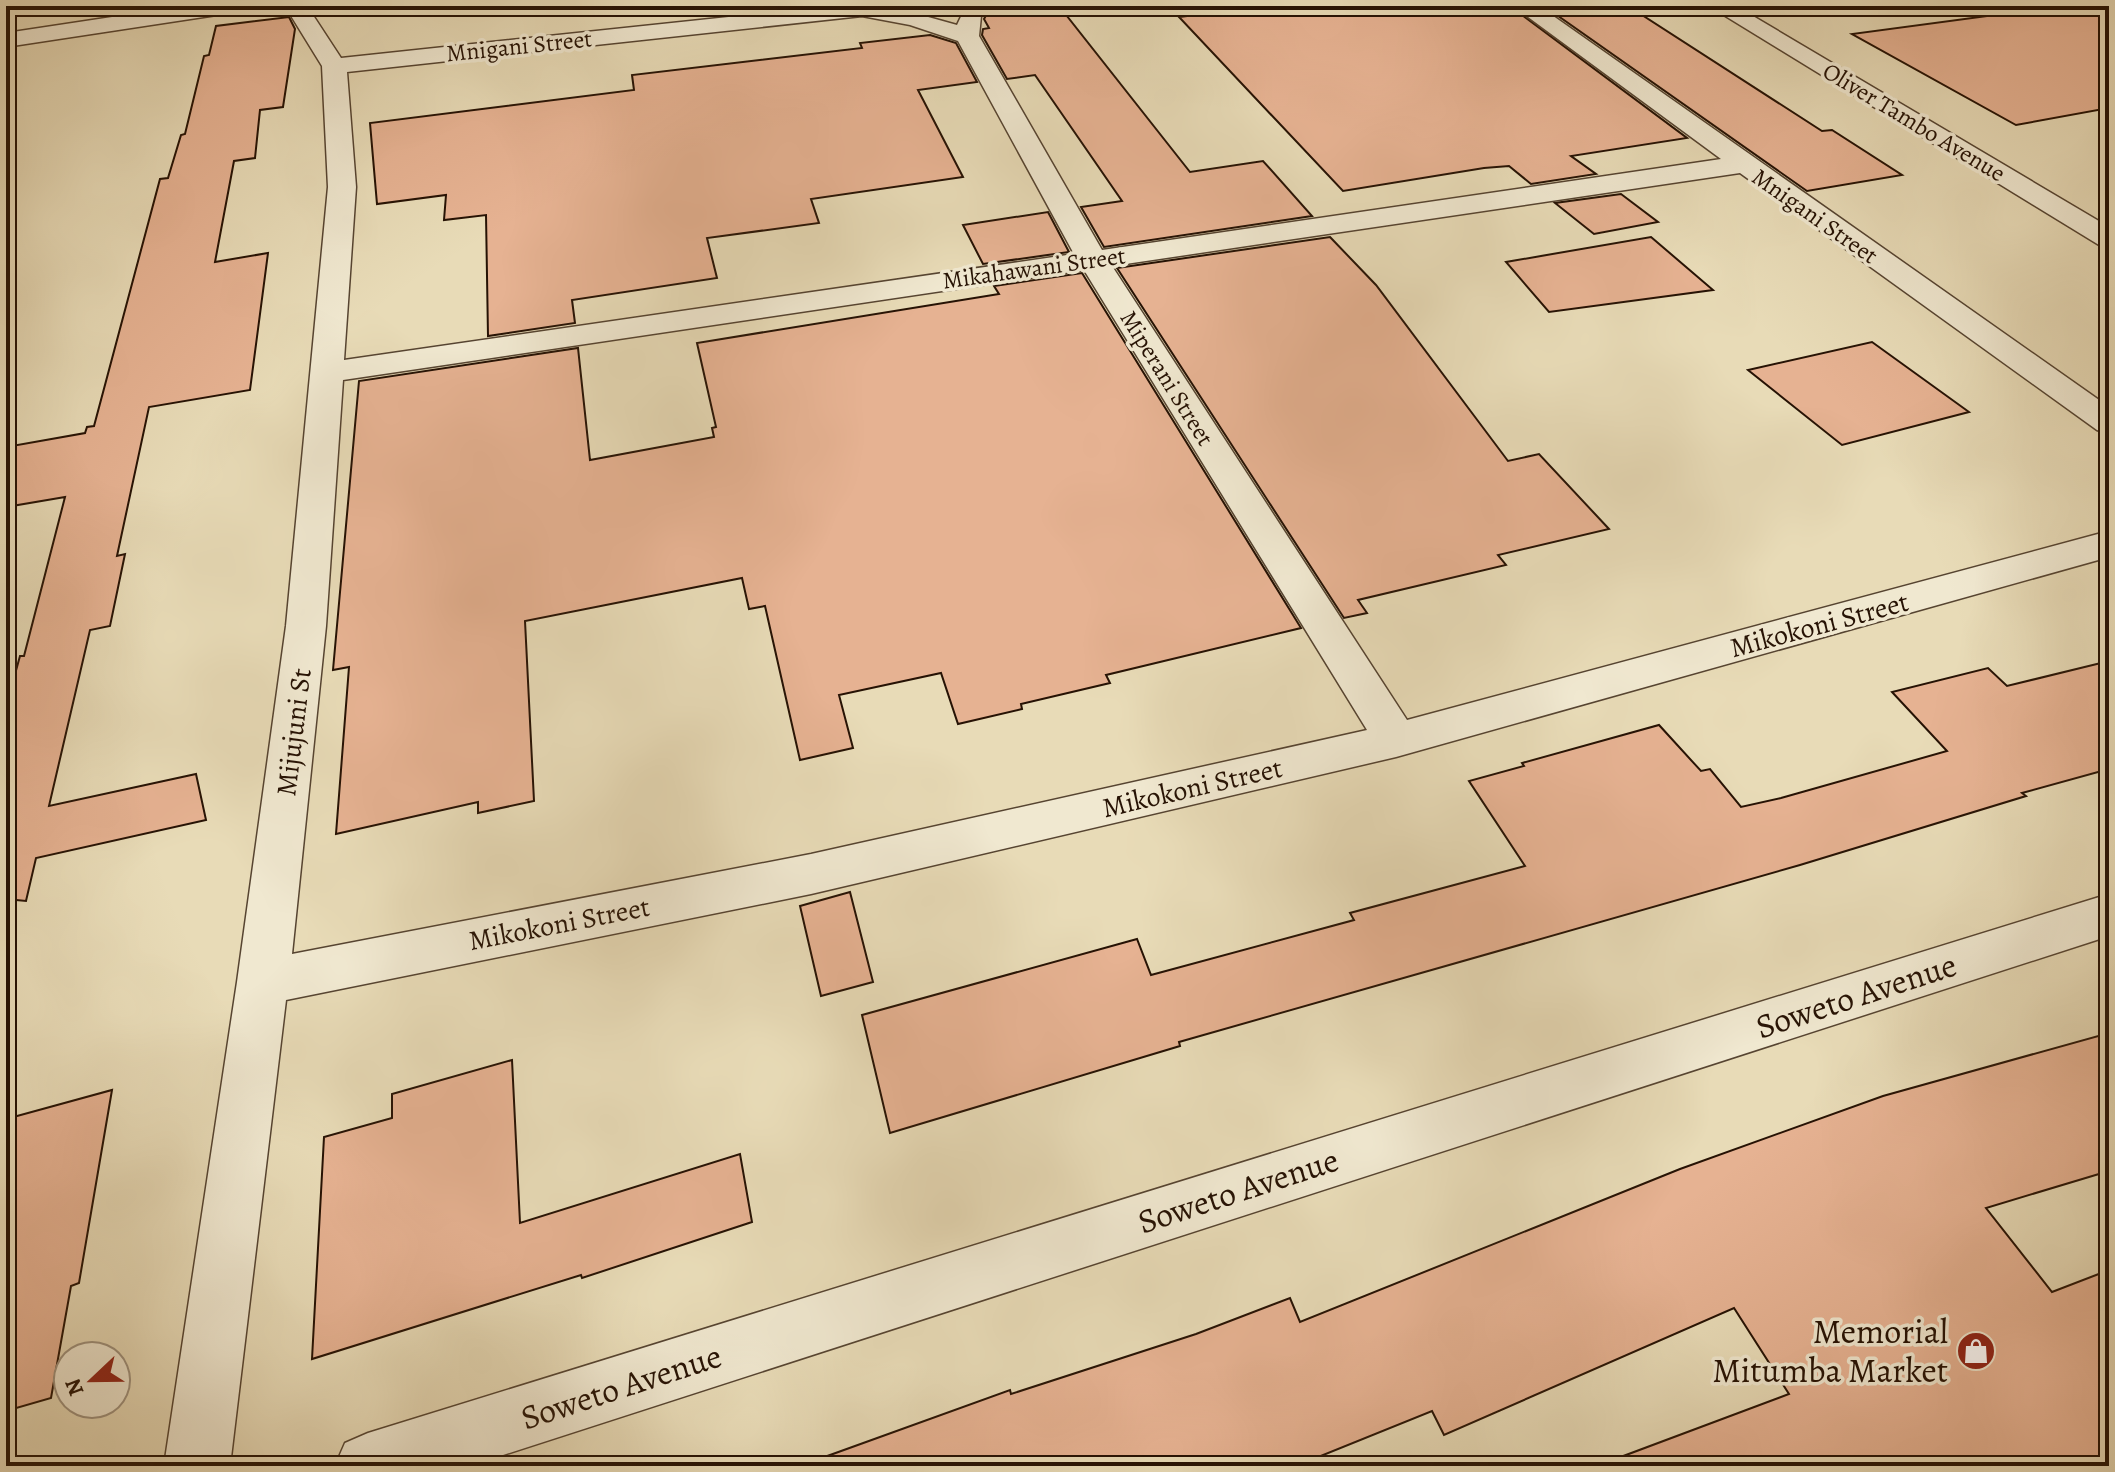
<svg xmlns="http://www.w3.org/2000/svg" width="2115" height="1472" viewBox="0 0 2115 1472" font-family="Alegreya,serif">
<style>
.building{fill:#e6b292;stroke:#261204;stroke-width:2}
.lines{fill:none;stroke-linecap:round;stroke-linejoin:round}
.minor-casing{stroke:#564431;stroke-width:3}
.tertiary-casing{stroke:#564431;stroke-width:3}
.minor{fill:#f0e8d0;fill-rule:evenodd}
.tertiary{fill:#f0e8d0;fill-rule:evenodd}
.labels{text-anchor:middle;stroke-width:7;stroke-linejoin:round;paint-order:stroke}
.far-street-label{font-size:24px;fill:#261204;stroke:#f0e8d0}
.street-label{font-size:28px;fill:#261204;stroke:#f0e8d0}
.near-street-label{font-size:34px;fill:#261204;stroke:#f0e8d0}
.near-poi-label{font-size:34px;fill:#261204;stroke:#f0e8d0;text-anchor:end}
</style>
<rect width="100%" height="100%" fill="#e8dbb7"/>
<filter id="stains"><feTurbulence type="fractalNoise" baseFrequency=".0025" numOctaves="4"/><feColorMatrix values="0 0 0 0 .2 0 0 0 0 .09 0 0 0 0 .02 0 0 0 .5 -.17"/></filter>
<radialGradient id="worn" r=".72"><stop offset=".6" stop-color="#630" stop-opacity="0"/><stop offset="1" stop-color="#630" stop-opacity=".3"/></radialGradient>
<!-- building -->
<g class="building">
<polygon points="1019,6 1059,6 1190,172 1263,161 1312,216 1104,247 1081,207 1122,201 1035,75 1007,79 982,35 983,29 989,28 984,19 989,10"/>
<polygon points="1269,6 1510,6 1687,138 1571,156 1596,174 1531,184 1509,166 1484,168 1343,191 1179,17"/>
<polygon points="1544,6 1628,6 1822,131 1832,130 1902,175 1807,191"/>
<polygon points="2063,6 2109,6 2109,108 2016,125 1852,34"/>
<polygon points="289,17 295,29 283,107 260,110 255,158 234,161 215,262 268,253 250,390 149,407 117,556 125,554 110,626 90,630 49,806 196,774 206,820 36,858 26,901 6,899 6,707 20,656 24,656 65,497 6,507 6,447 85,433 87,427 94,426 160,179 168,178 181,135 185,134 204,56 209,55 216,26"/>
<polygon points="930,35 956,43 977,82 918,90 963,177 811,199 819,223 707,238 717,278 572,300 575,323 488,336 486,215 444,220 446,195 377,204 370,123 634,90 632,75 862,48 860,43"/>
<polygon points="1621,194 1658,222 1594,234 1555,203"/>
<polygon points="1048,212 1069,252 983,264 963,225"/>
<polygon points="1330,237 1376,285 1508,461 1539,454 1609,529 1498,555 1506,565 1358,600 1367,613 1344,618 1117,268"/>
<polygon points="1651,237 1713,290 1549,312 1506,262"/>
<polygon points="1082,273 1301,628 1106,675 1110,683 1021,704 1022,709 958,724 941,673 839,695 853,748 800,760 765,606 749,609 742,578 525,621 534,801 478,813 478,802 336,834 349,667 333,670 359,381 578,348 590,460 714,437 712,428 716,427 697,343 999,294 994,286"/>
<polygon points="1872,342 1969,412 1842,445 1748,370"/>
<polygon points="2109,661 2109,769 2022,793 2026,796 1800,865 1179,1042 1180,1046 890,1133 862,1015 1137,939 1151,975 1354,920 1350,913 1525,866 1469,781 1524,766 1522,763 1659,725 1701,771 1710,769 1741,807 1781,798 1947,751 1892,692 1988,668 2007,686"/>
<polygon points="850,892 873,982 821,996 800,906"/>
<polygon points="2109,1033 2109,1171 1986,1208 2052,1292 2109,1270 2109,1466 1611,1466 1610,1461 1789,1394 1734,1308 1444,1435 1432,1411 1296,1466 820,1466 819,1459 1010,1390 1011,1394 1196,1334 1290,1298 1300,1322 1680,1169 1883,1096"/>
<polygon points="512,1060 520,1223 740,1154 752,1222 582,1278 581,1275 312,1359 324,1137 392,1118 392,1094"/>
<polygon points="112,1090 79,1283 71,1286 51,1398 6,1411 6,1119"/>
</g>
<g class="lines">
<defs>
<g id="minor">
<polygon points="185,6 241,6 230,13 6,47 6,33"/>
<path d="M285,6h22l34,52 491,-52h74l-3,4 54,15 9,-19h22l-7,10 -2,20 123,214 619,-91 -208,-153h26l570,401v27l-12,-4 -357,-257 -628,93 295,454 702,-189v26l-713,200 -585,137 -525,106 -56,466h-66l73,-484 49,-356 42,-439 -6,-121zM862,16l48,9 48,16 116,213 -730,106 12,-173 -9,-115zM1084,270l283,460 -556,124 -519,100 34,-328 17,-246z"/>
<polygon points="1709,6 1736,6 2109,227 2109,248 2099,245"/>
</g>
<polygon id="tertiary" points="2109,894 2109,936 469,1466 335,1466 345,1443 368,1433"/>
</defs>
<!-- minor casing -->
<use href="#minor" class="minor-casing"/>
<!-- tertiary casing -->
<use href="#tertiary" class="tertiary-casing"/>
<!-- minor -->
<use href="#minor" class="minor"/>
<!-- tertiary -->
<use href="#tertiary" class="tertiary"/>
</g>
<!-- icons -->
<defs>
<symbol id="shop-disc" viewBox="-11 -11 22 22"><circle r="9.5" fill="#8f2418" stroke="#f0e8d0"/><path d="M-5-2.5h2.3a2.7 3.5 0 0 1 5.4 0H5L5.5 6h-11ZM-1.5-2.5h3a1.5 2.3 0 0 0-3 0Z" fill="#fff"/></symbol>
</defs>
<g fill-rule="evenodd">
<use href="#shop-disc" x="1954" y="1329" width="44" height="44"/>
</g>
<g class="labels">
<!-- far-street labels -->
<g class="far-street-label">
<text transform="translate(519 46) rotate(-6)" y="8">Mnigani Street</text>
<text transform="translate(1914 122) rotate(31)" y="8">Oliver Tambo Avenue</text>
<text transform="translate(1815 216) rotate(35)" y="8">Mnigani Street</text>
<text transform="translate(1034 268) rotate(-8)" y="8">Mikahawani Street</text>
<text transform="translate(1167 378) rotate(58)" y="8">Miperani Street</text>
</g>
<!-- street labels -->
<g class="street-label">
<text transform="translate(1819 624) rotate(-15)" y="10">Mikokoni Street</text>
<text transform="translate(293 732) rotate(-83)" y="10">Mijujuni St</text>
<text transform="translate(1192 787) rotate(-13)" y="10">Mikokoni Street</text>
<text transform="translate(559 923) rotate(-11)" y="10">Mikokoni Street</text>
</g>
<!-- near-street labels -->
<g class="near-street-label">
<text transform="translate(1856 995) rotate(-18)" y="12">Soweto Avenue</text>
<text transform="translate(1238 1190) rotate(-18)" y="12">Soweto Avenue</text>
<text transform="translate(621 1386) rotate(-18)" y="12">Soweto Avenue</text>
</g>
<!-- near-poi labels -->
<g class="near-poi-label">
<text x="1948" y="1343">Memorial<tspan x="1948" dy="39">Mitumba Market</tspan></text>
</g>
</g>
<!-- margin -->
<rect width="2115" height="1472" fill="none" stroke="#e8dbb7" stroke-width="32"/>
<rect x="8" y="8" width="2099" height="1456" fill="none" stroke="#261204" stroke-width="4"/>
<rect x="16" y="16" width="2083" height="1440" fill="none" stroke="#261204" stroke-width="2"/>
<!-- north arrow -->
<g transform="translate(92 1380) rotate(248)"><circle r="38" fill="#f0e8d0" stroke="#9f927e" stroke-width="2"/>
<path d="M0-6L14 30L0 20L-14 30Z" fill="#8f2418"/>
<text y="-12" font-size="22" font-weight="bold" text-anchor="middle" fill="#261204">N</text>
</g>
<rect width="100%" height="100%" filter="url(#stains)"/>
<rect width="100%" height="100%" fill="url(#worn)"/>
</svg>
